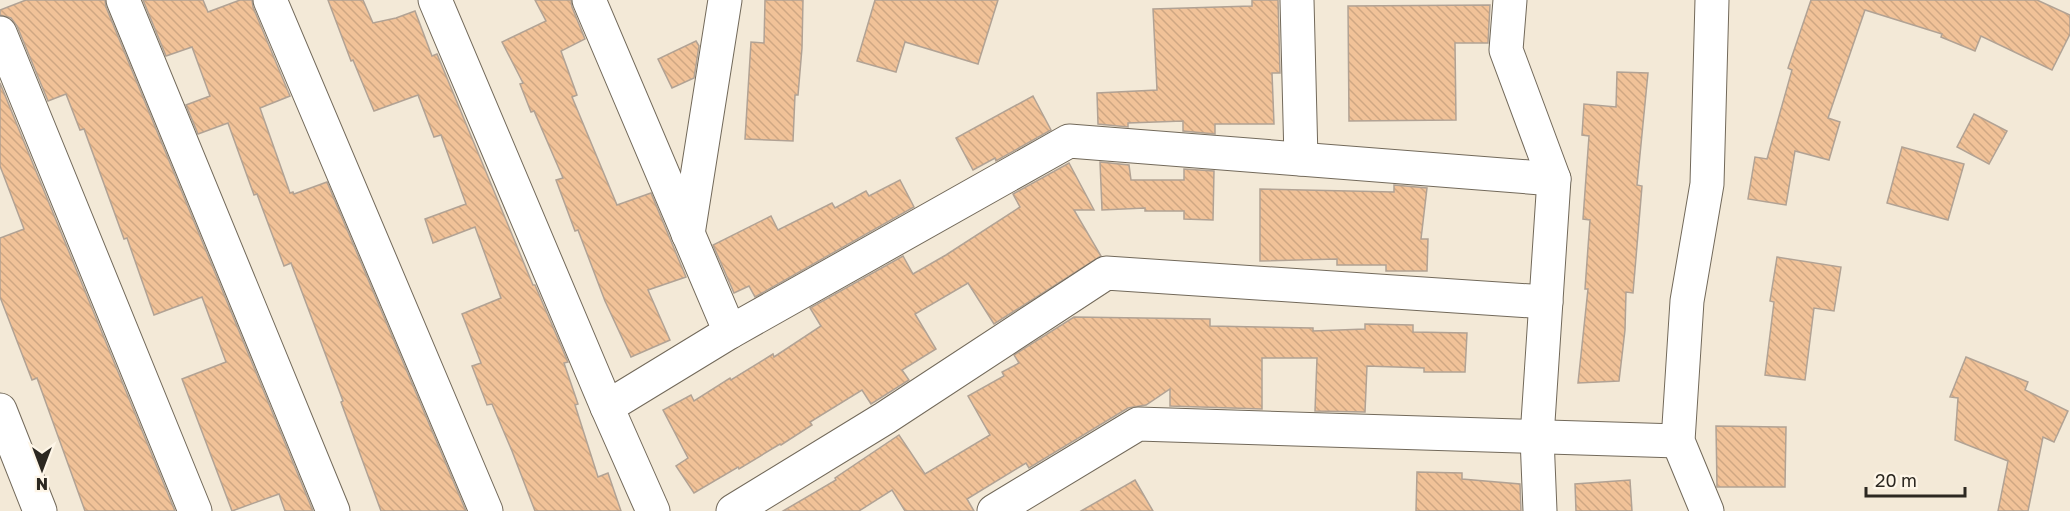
<svg xmlns="http://www.w3.org/2000/svg" width="2070" height="511" viewBox="0 0 2070 511" font-family="'Golos Text',sans-serif">
<style>
.building{fill:url(#building-back-hatch);stroke:#b1a294;stroke-width:1.5}
.lines{fill:none;stroke-linecap:round;stroke-linejoin:round}
.street-casing{stroke:#72695a;stroke-width:35}
.street{stroke:#fff;stroke-width:33}
</style>
<defs>
<pattern id="building-back-hatch" width="6" height="6" patternUnits="userSpaceOnUse" patternTransform="scale(1.5)"><rect width="6" height="6" fill="#f1c298"/><path d="M-1 5l2 2M0 0l6 6M5-1l2 2" fill="none" stroke="#cfa783"/></pattern>
</defs>
<rect width="100%" height="100%" fill="#f3e9d7"/>
<!-- building -->
<g class="building">
<polygon points="26,0 105,0 106,7 313,511 285,511 279,494 232,511 182,379 226,362 202,297 154,315 127,238 124,239 84,129 80,130 66,94 48,101 17,26 11,18 0,15 0,10"/>
<polygon points="143,0 203,0 208,12 240,0 252,0 253,7 290,96 260,108 290,193 293,192 294,194 327,182 466,511 381,511 341,402 343,401 291,263 284,266 257,194 254,195 228,123 198,134 186,105 210,96 192,47 166,56"/>
<polygon points="328,0 363,0 373,23 396,18 415,11 432,56 437,54 533,285 535,285 568,362 564,363 578,404 575,405 598,477 608,473 621,511 535,511 512,451 492,404 487,405 472,366 481,363 462,314 501,298 475,227 433,243 425,219 466,204 441,135 434,137 418,95 374,111 353,60 351,61"/>
<polygon points="535,0 571,0 572,7 585,39 561,51 577,95 572,97 617,205 651,193 686,277 648,290 670,340 631,357 605,301 578,230 575,231 556,180 563,178 534,111 531,112 520,84 523,83 502,42 546,21"/>
<polygon points="765,0 803,0 802,48 798,95 795,95 793,141 745,139 751,42 764,43"/>
<polygon points="875,0 998,0 978,64 905,42 896,72 857,61"/>
<polygon points="1252,0 1278,0 1280,73 1272,73 1274,124 1215,124 1215,134 1183,131 1183,121 1128,123 1128,127 1098,124 1097,93 1157,90 1153,9 1252,6"/>
<polygon points="1811,0 2037,0 2070,15 2070,34 2052,70 1981,36 1975,51 1941,37 1942,34 1865,10 1828,118 1840,122 1829,160 1795,151 1786,205 1748,199 1755,157 1767,159 1792,70 1788,68"/>
<polygon points="1490,5 1488,43 1455,43 1456,120 1349,121 1348,6"/>
<polygon points="696,41 699,46 694,78 672,88 658,59"/>
<polygon points="1617,72 1648,73 1637,185 1642,186 1633,293 1626,292 1625,330 1619,381 1578,383 1588,289 1585,289 1590,220 1583,219 1589,136 1582,135 1584,104 1616,107"/>
<polygon points="0,83 175,511 85,511 37,378 32,380 0,297 0,238 24,229 0,166"/>
<polygon points="1033,96 1051,130 996,161 995,158 973,170 956,138"/>
<polygon points="1974,114 2007,131 1989,164 1957,147"/>
<polygon points="1902,147 1964,164 1948,220 1887,203"/>
<polygon points="1100,162 1129,165 1131,180 1184,180 1184,169 1214,171 1213,220 1184,219 1184,211 1145,211 1145,208 1102,210"/>
<polygon points="1069,163 1094,210 1074,210 1101,256 994,324 968,283 915,314 936,349 902,370 909,380 871,404 862,390 810,422 812,425 781,445 780,444 739,469 738,467 694,493 676,466 688,458 663,410 691,395 694,401 730,378 731,380 773,354 774,357 821,326 810,308 903,256 913,274 946,255 1020,207 1013,194"/>
<polygon points="900,180 914,207 755,297 749,286 734,293 713,245 771,216 778,230 832,203 835,208 866,191 869,196"/>
<polygon points="1394,185 1427,188 1421,239 1428,239 1427,271 1386,271 1386,265 1337,265 1337,259 1260,261 1260,189 1394,192"/>
<polygon points="1777,257 1841,267 1834,311 1814,308 1805,380 1765,375 1774,302 1770,301"/>
<polygon points="1074,317 1210,319 1210,326 1313,328 1313,331 1365,329 1365,324 1413,325 1413,332 1467,333 1465,372 1424,372 1424,368 1367,366 1365,412 1315,411 1317,358 1262,358 1262,409 1170,406 1170,389 1146,405 1128,408 1029,468 1026,463 967,499 974,511 905,511 892,490 859,511 783,511 836,480 835,478 899,435 925,474 990,435 968,396 1004,376 1002,372 1019,363 1014,355"/>
<polygon points="1966,357 2028,382 2025,390 2068,411 2054,442 2043,437 2028,511 1998,511 2008,461 1955,440 1958,398 1950,397"/>
<polygon points="1716,426 1786,427 1785,487 1717,487"/>
<polygon points="1417,472 1462,473 1462,479 1520,484 1521,511 1416,511"/>
<polygon points="1135,480 1153,511 1081,511"/>
<polygon points="1630,480 1632,511 1576,511 1575,484"/>
</g>
<g class="lines">
<defs>
<g id="street">
<polyline points="123,0 333,511"/>
<polyline points="270,0 486,511"/>
<polyline points="435,0 607,407 653,511"/>
<polyline points="589,0 730,332"/>
<polyline points="1297,0 1301,159"/>
<polyline points="1510,0 1506,50 1554,179 1537,437 1540,511"/>
<polyline points="0,33 195,511"/>
<polyline points="688,234 725,0"/>
<polyline points="607,407 730,332 1069,141 1554,179"/>
<polyline points="0,410 40,511"/>
<polyline points="733,511 885,418 1106,273 1546,302"/>
<polyline points="994,511 1138,424 1678,441"/>
<polyline points="1707,511 1678,441 1687,301 1707,184 1712,0"/>
</g>
</defs>
<!-- street casing -->
<use href="#street" class="street-casing"/>
<!-- street -->
<use href="#street" class="street"/>
</g>
<!-- north arrow -->
<g transform="translate(42 469) rotate(180)" stroke="#fef6e8" stroke-width="4.5" paint-order="stroke">
<path d="M0-4.5L10 22L0 15L-10 22Z" fill="#2c2821"/>
<text y="-9" font-size="16" font-weight="bold" text-anchor="middle" fill="#2c2821">N</text>
</g>
<!-- scale -->
<path d="M1866 487v9h99v-9" fill="none" stroke="#2c2821" stroke-width="3"/>
<text x="1875" y="487" font-size="18" fill="#2c2821" stroke="#fef6e8" stroke-width="4.5" paint-order="stroke">20 m</text>
</svg>
